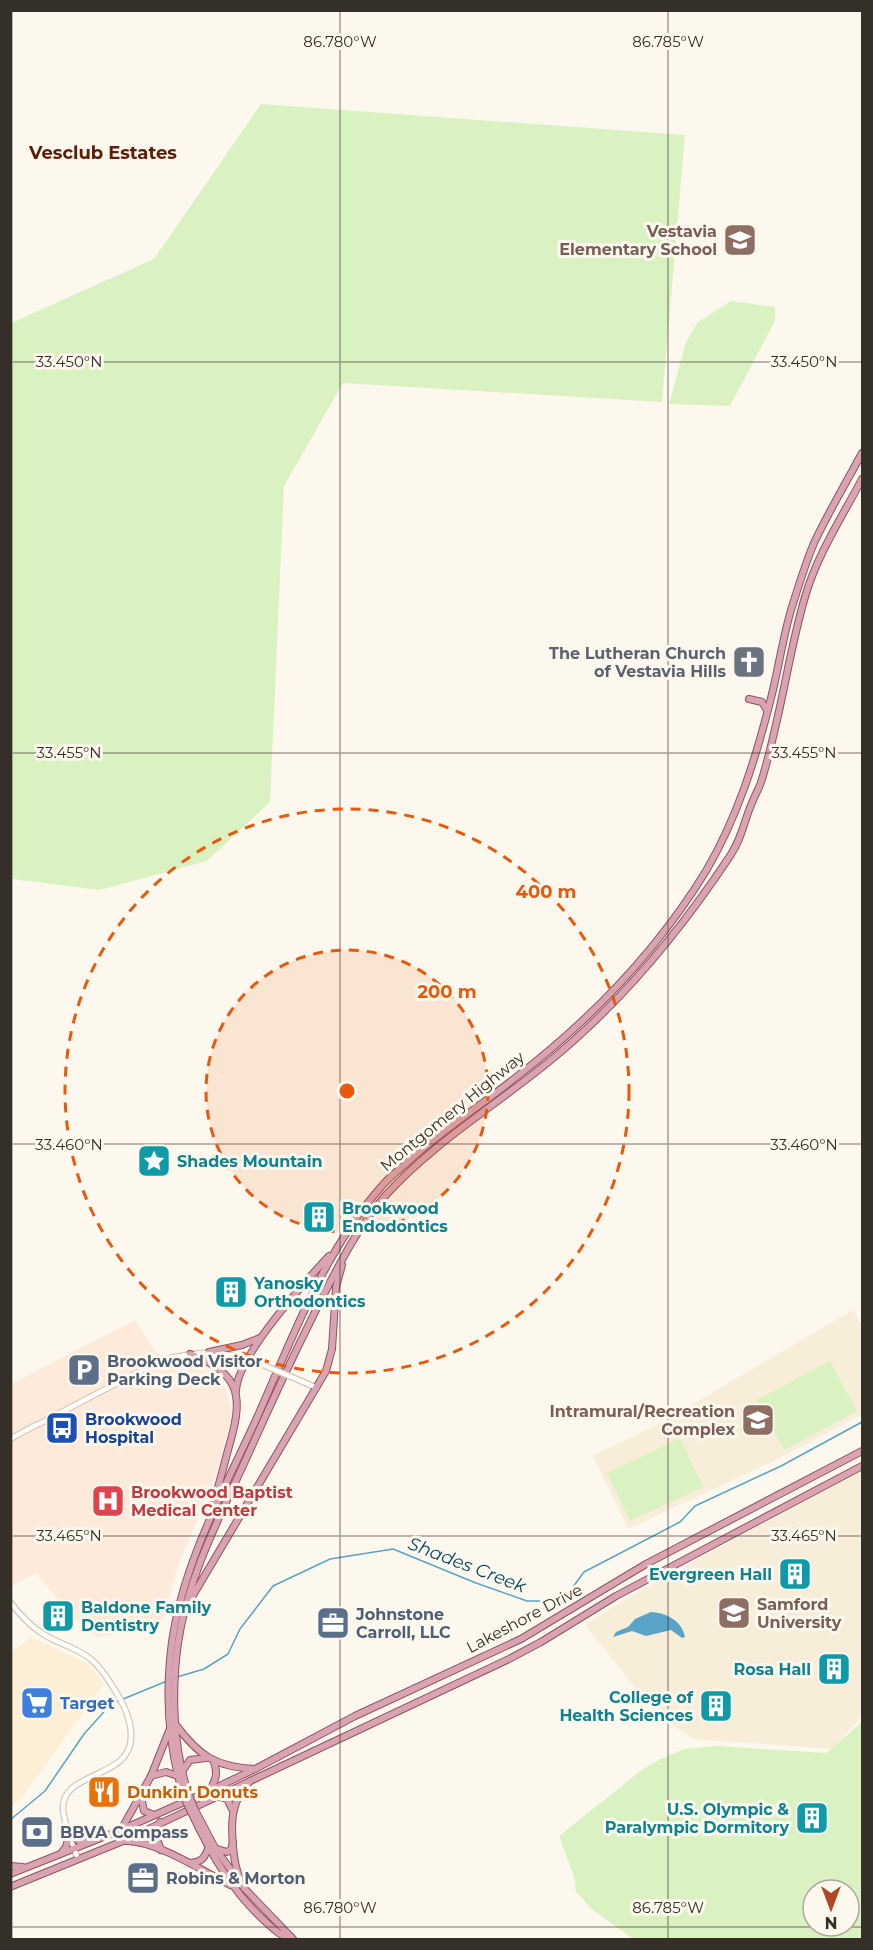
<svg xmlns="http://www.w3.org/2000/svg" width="873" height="1950" viewBox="0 0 873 1950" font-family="Montserrat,sans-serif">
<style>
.built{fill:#fdeed6}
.education{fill:#f8edd8}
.medical{fill:#feeada}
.green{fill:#daf2c1;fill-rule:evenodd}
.water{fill:#59a3c6}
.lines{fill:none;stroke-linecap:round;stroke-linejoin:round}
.stream{stroke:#59a3c6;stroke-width:1.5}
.minor-casing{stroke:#d6c8b1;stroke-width:7}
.major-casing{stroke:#8f5360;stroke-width:8}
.minor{stroke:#fff;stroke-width:4.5}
.major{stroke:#d9a3b2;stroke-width:6}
.minor-bridge-casing{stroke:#d6c8b1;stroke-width:7;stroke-linecap:butt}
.major-bridge-casing{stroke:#8f5360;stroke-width:8;stroke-linecap:butt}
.minor-bridge{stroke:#fff;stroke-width:4.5}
.major-bridge{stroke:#d9a3b2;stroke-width:6}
.ticks{fill:none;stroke:#353027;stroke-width:1.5;stroke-opacity:0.45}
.ring{fill:none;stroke:#e8590c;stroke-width:3;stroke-dasharray:10 8}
.labels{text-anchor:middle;stroke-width:6;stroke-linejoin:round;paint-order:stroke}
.education-label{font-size:16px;font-weight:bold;fill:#785e54;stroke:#fdf8ee;text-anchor:end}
.worship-label{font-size:16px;font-weight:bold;fill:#5b616d;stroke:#fdf8ee;text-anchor:end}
.street-label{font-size:16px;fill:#353027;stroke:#fdf8ee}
.culture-label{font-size:16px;font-weight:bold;fill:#0d838f;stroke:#fdf8ee;text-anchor:start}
.service-label{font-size:16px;font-weight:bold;fill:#4e5e75;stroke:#fdf8ee;text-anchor:start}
.transit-label{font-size:16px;font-weight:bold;fill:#164399;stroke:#fdf8ee;text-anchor:start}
.health-label{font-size:16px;font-weight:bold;fill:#be3a42;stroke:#fdf8ee;text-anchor:start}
.shop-label{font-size:16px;font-weight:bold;fill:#366cbe;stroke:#fdf8ee;text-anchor:start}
.food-label{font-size:16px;font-weight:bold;fill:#c56008;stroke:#fdf8ee;text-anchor:start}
.neighbourhood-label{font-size:18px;font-weight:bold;fill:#5d1c06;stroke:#fdf8ee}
.water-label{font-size:18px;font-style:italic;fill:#084860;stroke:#fdf8ee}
.ticks-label{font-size:15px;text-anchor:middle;fill:#353027;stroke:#fdf8ee;stroke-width:6;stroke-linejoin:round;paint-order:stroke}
.centre{fill:#e8590c;stroke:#fdf8ee;stroke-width:3}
.ring-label{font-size:18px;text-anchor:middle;font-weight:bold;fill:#e8590c;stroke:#fdf8ee;stroke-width:6;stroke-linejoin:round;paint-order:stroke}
</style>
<rect width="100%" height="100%" fill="#fdf8ee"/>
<!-- built -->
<polygon class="built" points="32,1637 88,1664 104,1684 22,1797 11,1806 11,1652"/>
<!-- education -->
<g class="education">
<polygon points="853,1310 862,1326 862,1414 782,1457 628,1529 593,1456 662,1422"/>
<polygon points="862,1469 862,1716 832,1749 693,1739 653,1710 585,1625 624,1600"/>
</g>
<!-- medical -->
<polygon class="medical" points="135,1320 155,1351 171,1367 198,1366 218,1374 226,1390 231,1408 230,1424 216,1475 177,1568 163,1621 98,1638 80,1625 36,1573 11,1586 11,1384"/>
<!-- green -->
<g class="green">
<polygon points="261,104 685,135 662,402 343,383 284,486 270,802 207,861 100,890 12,879 10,872 11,323 154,259"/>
<polygon points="731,301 775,307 775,321 730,406 669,404 686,342 698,322"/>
<polygon points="830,1361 857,1411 784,1450 757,1400"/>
<polygon points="680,1438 703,1487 630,1521 607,1473"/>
<path d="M862,1722v217h-229l-40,-29 -17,-18 -2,-16 -15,-40 84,-67 18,-10 23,-10 33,-3 109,7zM813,1890h36v36h-36z"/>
</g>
<!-- water -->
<path class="water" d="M651,1612c16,1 31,9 34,25l-3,1 -11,-8 -25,6 -14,-5 -19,6 3,-5 12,-5 7,-8z"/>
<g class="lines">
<!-- stream -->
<g class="stream">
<polyline points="177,1677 204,1669 228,1654 240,1629 273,1586 330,1559 393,1549 476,1583 527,1601 555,1601 567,1595 584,1572 680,1522 695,1506 781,1466 862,1422"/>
<polyline points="10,1820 45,1791 84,1734 111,1704 167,1681"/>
</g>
<defs>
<g id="minor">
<polyline points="301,1381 317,1388"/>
<path d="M39,1424l120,-63c37,-10 66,-12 102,3"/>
<polyline points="10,1439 36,1425"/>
<path d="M10,1602c10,13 19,23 33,32 14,9 31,13 45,23 12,9 20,22 28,35 8,13 15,27 15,43 2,45 -71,35 -68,75 2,17 9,33 15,49"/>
</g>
<g id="major">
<polyline points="749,699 762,702 767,710"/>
<polyline points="209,1352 242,1345 260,1338"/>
<path d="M190,1354c54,21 53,45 38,96 -5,19 -10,39 -16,58"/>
<path d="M236,1391c1,-35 68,-108 93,-135"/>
<polyline points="192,1597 326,1371 332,1349 336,1287 342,1265"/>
<path d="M176,1725c23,31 40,42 79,44"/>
<polyline points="183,1770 190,1760 206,1758"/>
<polyline points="151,1776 166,1772 178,1776"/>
<path d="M209,1791c7,-11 9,-17 5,-29"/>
<path d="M189,1796c-16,-48 -18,-103 -11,-153 10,-69 45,-132 73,-195 21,-47 43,-94 66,-140 20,-39 39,-79 68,-112 47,-52 108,-89 161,-132 72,-58 133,-131 184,-208 10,-15 12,-26 18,-43 3,-9 8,-19 12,-28 6,-17 10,-35 14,-52 11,-45 18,-92 31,-136 12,-42 37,-80 57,-118"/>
<polyline points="216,1796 227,1799 233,1811"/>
<polyline points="141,1797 144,1811 154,1815"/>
<path d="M184,1797c-16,-50 -19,-102 -12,-155 11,-78 51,-150 83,-220 36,-80 67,-168 126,-235 8,-10 19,-18 29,-27 33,-30 70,-54 105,-82 74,-57 142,-127 191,-207 31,-53 49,-110 64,-169 8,-30 12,-61 21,-92 7,-22 14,-46 23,-67 14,-30 32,-60 48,-90"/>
<polyline points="195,1810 215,1848 244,1888 293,1939"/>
<path d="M191,1812c20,42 41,80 77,112 7,6 13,13 23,13"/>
<polyline points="160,1822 155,1834 161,1850"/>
<polyline points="121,1830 151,1776 169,1731"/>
<path d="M125,1841c30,-1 78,30 105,44"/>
<polyline points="217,1849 227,1852 231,1850 233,1842"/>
<polyline points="62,1852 66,1847 69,1835 79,1841 88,1843"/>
<path d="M190,1863c11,-1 14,-4 18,-14"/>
<polyline points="10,1866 23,1867"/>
<polyline points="10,1874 121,1830 209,1791 255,1769 355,1716 521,1639 646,1564 862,1451"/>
<path d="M239,1876c-6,-14 -9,-51 -5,-66 2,-12 9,-20 16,-29"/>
<polyline points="10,1887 123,1841 509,1659 541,1642 616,1596 862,1466"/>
</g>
</defs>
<!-- minor casing -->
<use href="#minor" class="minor-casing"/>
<!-- major casing -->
<use href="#major" class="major-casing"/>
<!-- minor -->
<use href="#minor" class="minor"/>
<!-- major -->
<use href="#major" class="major"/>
<defs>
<polyline id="minor-bridge" points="261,1364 301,1381"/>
<g id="major-bridge">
<polyline points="189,1796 195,1810"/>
<polyline points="184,1797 191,1812"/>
</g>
</defs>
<!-- minor-bridge casing -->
<use href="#minor-bridge" class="minor-bridge-casing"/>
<!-- major-bridge casing -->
<use href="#major-bridge" class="major-bridge-casing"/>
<!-- minor-bridge -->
<use href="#minor-bridge" class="minor-bridge"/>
<!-- major-bridge -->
<use href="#major-bridge" class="major-bridge"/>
</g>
<!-- ticks -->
<path class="ticks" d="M12,10v1930M340,10v1930M668,10v1930M10,362h852M10,753h852M10,1144h852M10,1536h852M10,1927h852"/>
<!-- distance rings -->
<circle cx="347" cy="1091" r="141" fill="#e8590c" fill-opacity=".12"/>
<g class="ring">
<circle cx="347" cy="1091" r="141"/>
<circle cx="347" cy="1091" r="282"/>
</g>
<!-- icons -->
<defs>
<symbol id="school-square" viewBox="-11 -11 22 22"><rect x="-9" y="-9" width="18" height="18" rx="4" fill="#8d6e63" stroke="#fdf8ee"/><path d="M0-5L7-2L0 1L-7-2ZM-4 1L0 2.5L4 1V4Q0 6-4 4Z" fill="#fff"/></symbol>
<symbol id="church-square" viewBox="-11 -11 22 22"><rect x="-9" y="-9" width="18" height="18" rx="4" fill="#6b7280" stroke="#fdf8ee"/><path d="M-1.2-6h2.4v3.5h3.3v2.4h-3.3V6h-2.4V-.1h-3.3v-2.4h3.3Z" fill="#fff"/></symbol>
<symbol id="sight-square" viewBox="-11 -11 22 22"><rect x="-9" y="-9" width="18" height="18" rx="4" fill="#0f9aa8" stroke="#fdf8ee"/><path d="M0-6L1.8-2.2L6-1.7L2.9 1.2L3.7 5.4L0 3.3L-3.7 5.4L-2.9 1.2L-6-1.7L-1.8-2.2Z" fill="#fff"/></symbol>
<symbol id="building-square" viewBox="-11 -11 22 22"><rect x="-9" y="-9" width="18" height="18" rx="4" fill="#0f9aa8" stroke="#fdf8ee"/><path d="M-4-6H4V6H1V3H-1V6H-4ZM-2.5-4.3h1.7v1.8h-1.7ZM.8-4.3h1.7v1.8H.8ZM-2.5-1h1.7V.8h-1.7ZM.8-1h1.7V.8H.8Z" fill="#fff"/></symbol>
<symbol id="parking-square" viewBox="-11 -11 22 22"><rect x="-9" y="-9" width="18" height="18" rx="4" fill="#5c6f8a" stroke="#fdf8ee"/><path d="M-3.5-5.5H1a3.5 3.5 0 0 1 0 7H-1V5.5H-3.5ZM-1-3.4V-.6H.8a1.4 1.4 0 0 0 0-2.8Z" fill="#fff"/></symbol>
<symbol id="university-square" viewBox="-11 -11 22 22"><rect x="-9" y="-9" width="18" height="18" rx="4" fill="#8d6e63" stroke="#fdf8ee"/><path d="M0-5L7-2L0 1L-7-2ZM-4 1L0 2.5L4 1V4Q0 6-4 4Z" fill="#fff"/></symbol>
<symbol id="bus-square" viewBox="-11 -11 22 22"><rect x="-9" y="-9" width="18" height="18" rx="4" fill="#1a4fb4" stroke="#fdf8ee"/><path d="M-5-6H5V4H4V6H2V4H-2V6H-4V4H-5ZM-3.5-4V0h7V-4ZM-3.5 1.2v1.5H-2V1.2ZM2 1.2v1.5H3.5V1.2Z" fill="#fff"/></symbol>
<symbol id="hospital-square" viewBox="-11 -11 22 22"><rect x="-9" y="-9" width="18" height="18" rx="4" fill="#e0444e" stroke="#fdf8ee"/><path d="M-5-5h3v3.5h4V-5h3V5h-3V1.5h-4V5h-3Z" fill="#fff"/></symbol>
<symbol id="office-square" viewBox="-11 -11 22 22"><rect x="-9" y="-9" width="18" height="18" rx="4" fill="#5c6f8a" stroke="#fdf8ee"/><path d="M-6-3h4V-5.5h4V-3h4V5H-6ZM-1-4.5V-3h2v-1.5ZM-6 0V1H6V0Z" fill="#fff"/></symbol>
<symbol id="supermarket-square" viewBox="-11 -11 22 22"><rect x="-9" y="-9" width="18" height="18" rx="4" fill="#3f7fe0" stroke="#fdf8ee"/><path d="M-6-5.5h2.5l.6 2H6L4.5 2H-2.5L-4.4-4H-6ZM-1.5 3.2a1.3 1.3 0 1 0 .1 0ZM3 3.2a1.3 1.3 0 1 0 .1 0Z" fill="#fff"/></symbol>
<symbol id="restaurant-square" viewBox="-11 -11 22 22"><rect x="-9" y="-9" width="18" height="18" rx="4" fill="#e8710a" stroke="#fdf8ee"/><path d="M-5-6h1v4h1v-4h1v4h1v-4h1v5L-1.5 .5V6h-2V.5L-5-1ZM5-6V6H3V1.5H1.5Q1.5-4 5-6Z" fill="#fff"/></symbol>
<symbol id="bank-square" viewBox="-11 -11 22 22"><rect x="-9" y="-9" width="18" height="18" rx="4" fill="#5c6f8a" stroke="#fdf8ee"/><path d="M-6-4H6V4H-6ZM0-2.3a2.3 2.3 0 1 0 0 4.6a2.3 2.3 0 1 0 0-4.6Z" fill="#fff"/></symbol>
</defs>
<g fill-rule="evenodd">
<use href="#school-square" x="721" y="221" width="38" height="38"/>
<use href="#church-square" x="730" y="643" width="38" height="38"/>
<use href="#sight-square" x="135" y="1142" width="38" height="38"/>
<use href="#building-square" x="300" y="1198" width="38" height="38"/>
<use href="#building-square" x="212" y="1273" width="38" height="38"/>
<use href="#parking-square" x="65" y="1351" width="38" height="38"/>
<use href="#university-square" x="739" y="1401" width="38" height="38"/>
<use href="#bus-square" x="43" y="1409" width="38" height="38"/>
<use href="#hospital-square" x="89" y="1482" width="38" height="38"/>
<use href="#building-square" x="776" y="1555" width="38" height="38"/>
<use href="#university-square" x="715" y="1594" width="38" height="38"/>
<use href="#building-square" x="39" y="1597" width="38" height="38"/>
<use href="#office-square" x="314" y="1604" width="38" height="38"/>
<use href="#building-square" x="815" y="1650" width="38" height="38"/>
<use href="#supermarket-square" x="18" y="1684" width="38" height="38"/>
<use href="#building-square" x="697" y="1687" width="38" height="38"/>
<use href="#restaurant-square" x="85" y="1773" width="38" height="38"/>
<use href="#building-square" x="793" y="1799" width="38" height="38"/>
<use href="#bank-square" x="18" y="1813" width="38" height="38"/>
<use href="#office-square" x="124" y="1859" width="38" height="38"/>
</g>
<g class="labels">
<!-- education labels -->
<g class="education-label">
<text x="717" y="237">Vestavia<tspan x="717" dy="18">Elementary School</tspan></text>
<text x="735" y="1417">Intramural/Recreation<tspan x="735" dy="18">Complex</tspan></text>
<text x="757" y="1610" text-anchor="start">Samford<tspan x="757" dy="18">University</tspan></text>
</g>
<!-- worship labels -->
<g class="worship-label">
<text x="726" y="659">The Lutheran Church<tspan x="726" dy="18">of Vestavia Hills</tspan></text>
</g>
<!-- street labels -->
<g class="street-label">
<text transform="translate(452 1111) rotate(-39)" y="6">Montgomery Highway</text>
<text transform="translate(524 1618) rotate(-28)" y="6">Lakeshore Drive</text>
</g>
<!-- culture labels -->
<g class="culture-label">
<text x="177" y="1167">Shades Mountain</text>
<text x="342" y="1214">Brookwood<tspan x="342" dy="18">Endodontics</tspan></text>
<text x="254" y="1289">Yanosky<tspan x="254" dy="18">Orthodontics</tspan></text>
<text x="772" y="1580" text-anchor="end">Evergreen Hall</text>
<text x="81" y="1613">Baldone Family<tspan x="81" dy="18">Dentistry</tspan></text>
<text x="811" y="1675" text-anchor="end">Rosa Hall</text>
<text x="693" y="1703" text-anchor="end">College of<tspan x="693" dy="18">Health Sciences</tspan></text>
<text x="789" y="1815" text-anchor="end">U.S. Olympic &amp;<tspan x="789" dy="18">Paralympic Dormitory</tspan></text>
</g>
<!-- service labels -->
<g class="service-label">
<text x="107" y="1367">Brookwood Visitor<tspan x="107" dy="18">Parking Deck</tspan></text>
<text x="356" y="1620">Johnstone<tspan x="356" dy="18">Carroll, LLC</tspan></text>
<text x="60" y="1838">BBVA Compass</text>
<text x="166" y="1884">Robins &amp; Morton</text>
</g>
<!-- transit labels -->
<g class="transit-label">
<text x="85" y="1425">Brookwood<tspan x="85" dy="18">Hospital</tspan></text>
</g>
<!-- health labels -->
<g class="health-label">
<text x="131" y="1498">Brookwood Baptist<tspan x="131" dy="18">Medical Center</tspan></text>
</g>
<!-- shop labels -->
<g class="shop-label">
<text x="60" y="1709">Target</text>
</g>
<!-- food labels -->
<g class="food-label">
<text x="127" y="1798">Dunkin' Donuts</text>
</g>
<!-- neighbourhood labels -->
<g class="neighbourhood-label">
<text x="103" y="159">Vesclub Estates</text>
</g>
<!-- water labels -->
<g class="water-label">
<text transform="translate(467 1565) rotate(21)" y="6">Shades Creek</text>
</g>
</g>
<g class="ticks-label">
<text x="340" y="47">86.780°W</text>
<text x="668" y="47">86.785°W</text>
<text x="804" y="367">33.450°N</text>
<text x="69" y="367">33.450°N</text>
<text x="804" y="758">33.455°N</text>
<text x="69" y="758">33.455°N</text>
<text x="69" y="1150">33.460°N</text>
<text x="804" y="1150">33.460°N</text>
<text x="69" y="1541">33.465°N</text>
<text x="804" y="1541">33.465°N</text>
<text x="340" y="1913">86.780°W</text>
<text x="668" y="1913">86.785°W</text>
</g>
<circle cx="347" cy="1091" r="9" class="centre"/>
<g class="ring-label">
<text x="546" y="898">400 m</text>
<text x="447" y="998">200 m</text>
</g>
<!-- border -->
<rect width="873" height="1950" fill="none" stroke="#353027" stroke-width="24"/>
<!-- north arrow -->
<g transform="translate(831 1908) rotate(180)"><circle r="28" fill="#fdf8ee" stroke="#ada89e" stroke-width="1.5"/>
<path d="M0-4.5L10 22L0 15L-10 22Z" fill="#b04826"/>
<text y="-9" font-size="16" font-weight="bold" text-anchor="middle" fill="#353027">N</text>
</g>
</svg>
